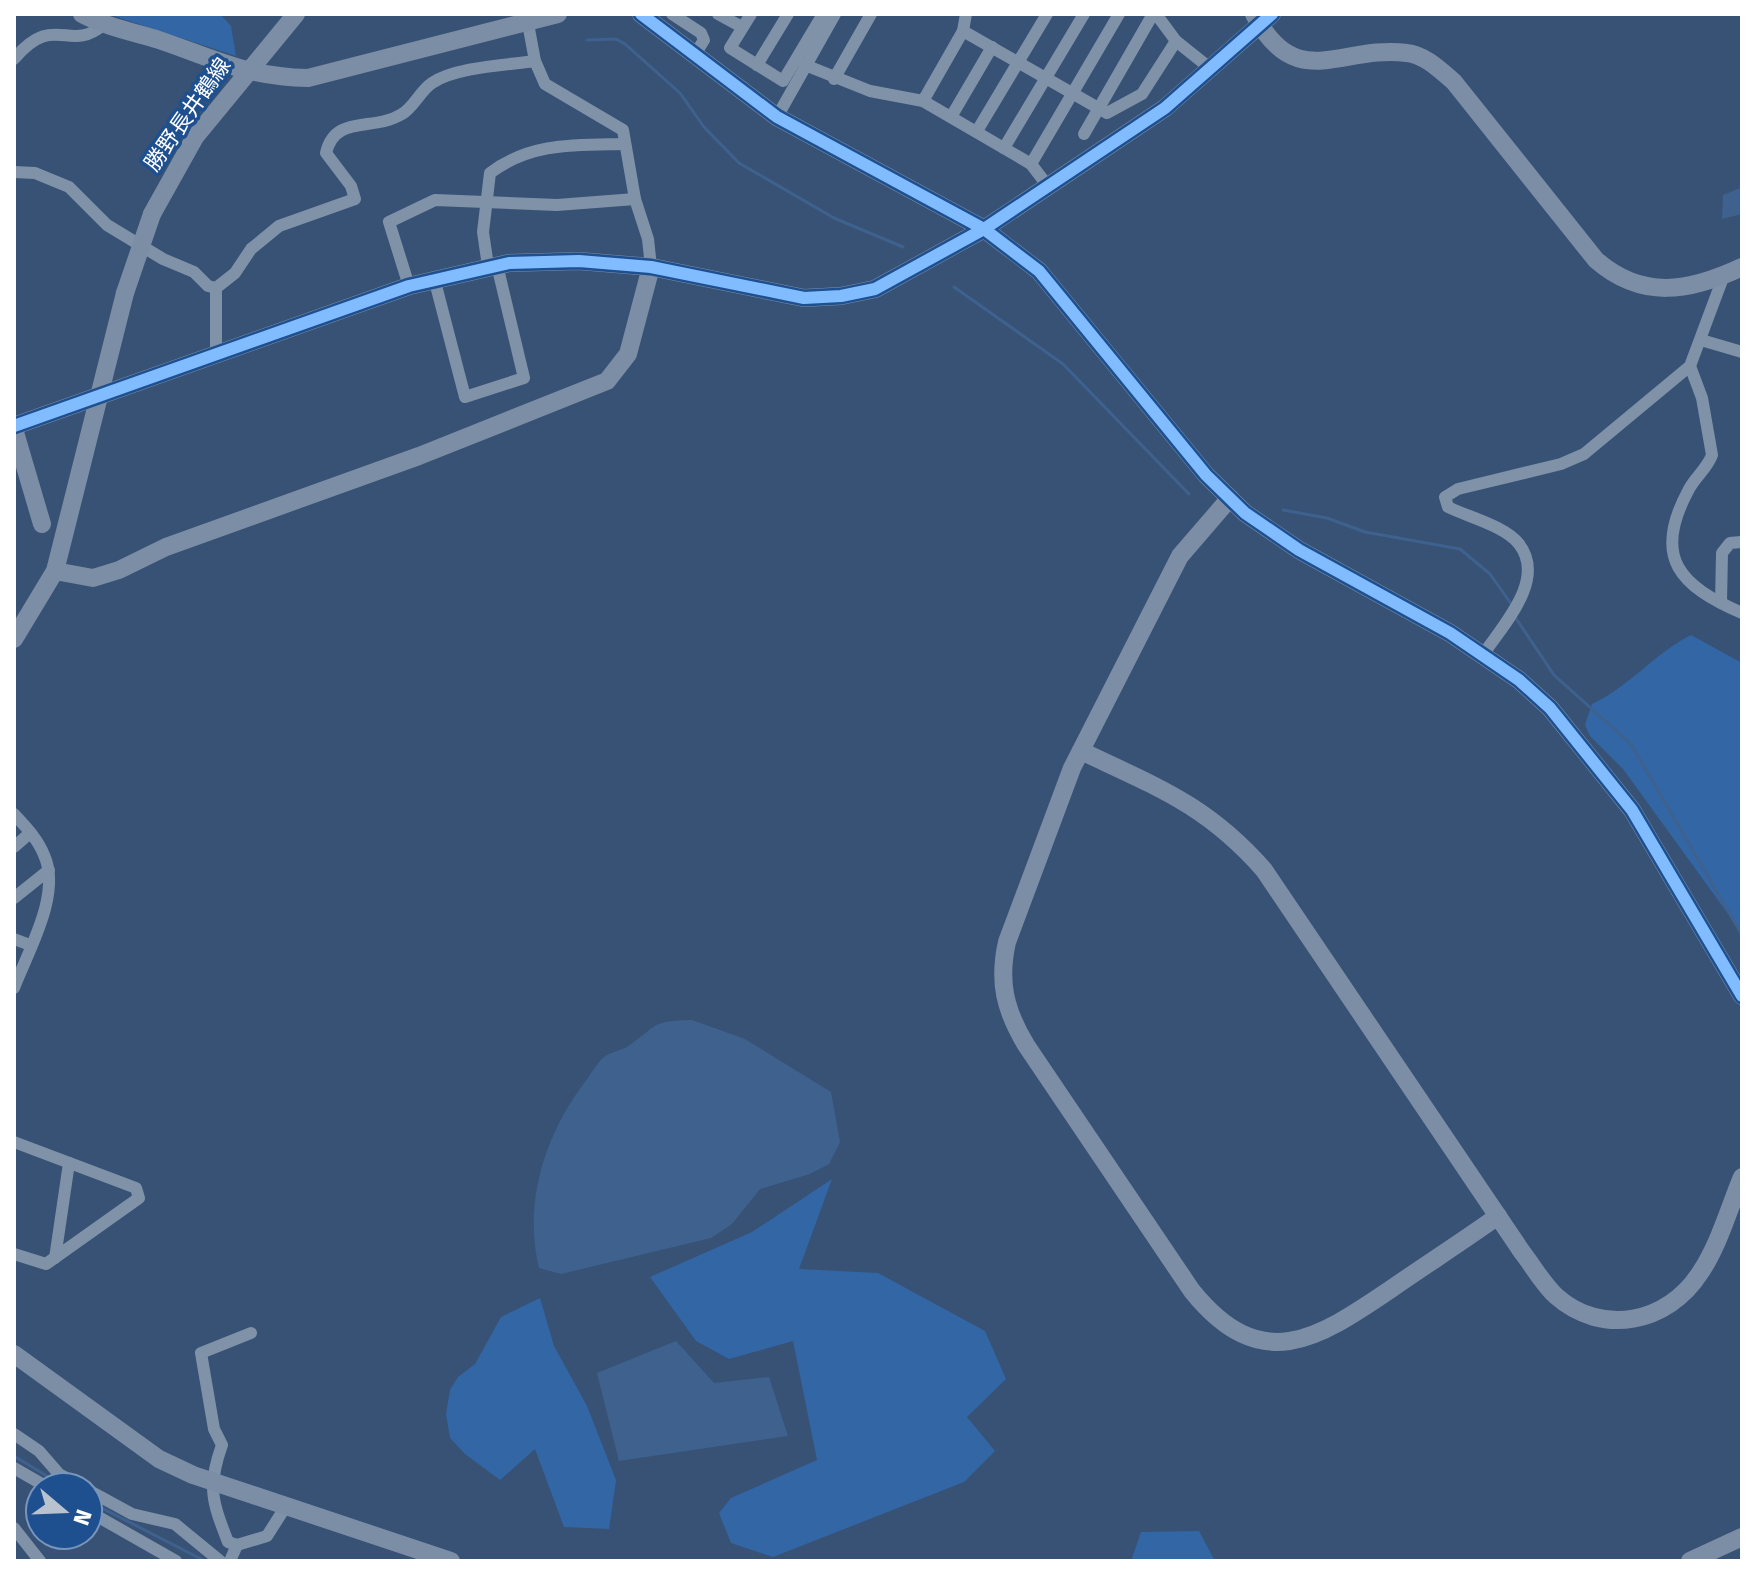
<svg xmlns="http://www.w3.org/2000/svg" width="1756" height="1575" viewBox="0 0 1756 1575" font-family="'Fira Sans','Noto Sans JP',sans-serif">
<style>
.green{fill:#3266a5}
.water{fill:#3e618e}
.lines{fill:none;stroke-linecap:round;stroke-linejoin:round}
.stream{stroke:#3e618e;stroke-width:3}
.street{stroke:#7f92a8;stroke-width:12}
.secondary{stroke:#7c8ea5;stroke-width:18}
.secondary-bridge{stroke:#7c8ea5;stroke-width:18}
.cycleway-casing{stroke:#1e4f8f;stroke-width:17}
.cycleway{stroke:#80bcff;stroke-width:12}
.labels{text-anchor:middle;stroke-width:7;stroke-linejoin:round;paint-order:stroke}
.street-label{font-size:22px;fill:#fff;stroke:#1e4f8f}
</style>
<rect width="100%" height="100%" fill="#385275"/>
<!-- green -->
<g class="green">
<polygon points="108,14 220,14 231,26 236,56"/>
<path d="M1691,635l51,28v270l-119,-164 -33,-33 -5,-11 7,-21c37,-17 63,-51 99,-69z"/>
<polygon points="832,1179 799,1269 878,1273 985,1331 1006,1379 967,1417 995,1451 964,1482 773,1557 731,1543 719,1513 731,1498 817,1460 793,1341 729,1359 696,1341 650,1277 752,1232"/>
<polygon points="540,1298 554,1346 587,1406 616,1480 609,1529 564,1527 535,1449 500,1480 465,1454 450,1438 446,1414 450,1390 458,1377 475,1364 501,1317"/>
<polygon points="1199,1531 1215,1561 1131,1561 1141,1532"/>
</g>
<!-- water -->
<g class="water">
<polygon points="1742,187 1742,214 1722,219 1723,195"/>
<path d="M692,1020l53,19 86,53 9,50 -11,22 -19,10 -50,15 -28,35 -21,14 -150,36 -22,-6c-16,-65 6,-134 46,-186 6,-8 12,-19 19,-25 6,-5 16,-6 23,-10 32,-22 23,-26 65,-27z"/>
<polygon points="676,1341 714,1383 769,1377 788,1436 619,1461 597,1373"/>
</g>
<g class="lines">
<!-- stream -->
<g class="stream">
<polyline points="587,40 616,39 625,44 680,93 704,127 739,163 834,218 903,247"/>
<polyline points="954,287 1063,364 1189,494"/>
<polyline points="1283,510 1327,518 1365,532 1460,549 1490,574 1512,605"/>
<polyline points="1515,617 1554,675 1631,744 1742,935"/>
<polyline points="14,1456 65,1487"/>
<polyline points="88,1501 205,1561"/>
</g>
<!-- street -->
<g class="street">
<polyline points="672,14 701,33 704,40 694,56"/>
<polyline points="718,14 742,27"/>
<polyline points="751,14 730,48 783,81 823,14"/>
<polyline points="1156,14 1176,41 1211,69"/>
<polyline points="527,18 535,61 545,84 623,130 635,199 648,239 651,267"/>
<polyline points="963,31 1107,113 1142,94 1176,41"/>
<path d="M14,59c40,-48 55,-5 89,-34"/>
<polyline points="757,65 788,14"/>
<polyline points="805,65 870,91 923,101 1031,164 1047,185"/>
<polyline points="834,79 871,14"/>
<polyline points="923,101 963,31 966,14"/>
<polyline points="777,117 835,14"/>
<polyline points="951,117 992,47"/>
<polyline points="977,131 1047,14"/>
<polyline points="1084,134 1153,14"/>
<polyline points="1004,148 1084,14"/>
<polyline points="1031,164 1119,14"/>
<polyline points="14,172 35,173 69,187 107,225 163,259 194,272 208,286 216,288"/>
<path d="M488,266l-5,-34 7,-59c41,-31 86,-28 135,-29"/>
<polyline points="434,278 465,397 524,378 497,265"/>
<polyline points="409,286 389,222 435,200 557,205 635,199"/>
<path d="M216,288l19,-15 16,-24 28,-23 76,-27 -4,-13 -25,-33c9,-39 47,-21 76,-39 12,-7 18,-23 30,-31 23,-16 75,-18 103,-22"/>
<polyline points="216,288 216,352"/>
<polyline points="1701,340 1742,352"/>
<path d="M1690,366l12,32 10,57c-5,14 -18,23 -24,36 -36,67 -8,95 54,122"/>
<polyline points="1721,603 1722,553 1730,543 1741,542"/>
<path d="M1483,655c19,-29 64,-75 36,-111 -14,-18 -51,-27 -71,-37l-3,-10 13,-8 103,-25 23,-10 106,-88 34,-91"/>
<path d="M14,814c11,12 24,25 30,41 18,39 -16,96 -30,133"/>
<polyline points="14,847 30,833"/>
<polyline points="14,898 49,870"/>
<polyline points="14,939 30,945"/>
<polyline points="14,1142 136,1188 139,1198 46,1264 14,1254"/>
<polyline points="55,1258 69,1163"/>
<polyline points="14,1434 39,1451 59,1474 83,1487"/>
<polyline points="14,1468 47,1487"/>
<polyline points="88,1490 132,1514 175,1524 220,1561"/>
<polyline points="88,1511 176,1561"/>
<polyline points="14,1528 40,1561"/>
<polyline points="237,1545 267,1536 286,1506"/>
<path d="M230,1561l7,-16 -9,-3c-16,-41 -21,-55 -6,-97l-8,-16 -13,-76 50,-20"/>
</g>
<!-- secondary -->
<g class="secondary">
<path d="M82,14c25,13 51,18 77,26 56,19 88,37 149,38l250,-64"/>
<polyline points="641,14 777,117 984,229 1039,271 1206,475 1245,513 1299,550 1450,633 1519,680 1550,708 1632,810 1742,996"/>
<path d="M1254,14c42,81 88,30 153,39 18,2 33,17 47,29l142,178c46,40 93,32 146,7"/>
<polyline points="152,214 195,137 296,14"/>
<polyline points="14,426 409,286 509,263 579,261 651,267 804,298 841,296 875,289 984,229 1165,108 1272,14"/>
<polyline points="14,429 42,524"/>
<path d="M1230,498l-50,58 -108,212 -65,174c-9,40 -2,68 19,103l166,246c69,85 124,49 199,-2 36,-25 72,-48 107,-73"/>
<polyline points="55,571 93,578 119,570 166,547 419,456 607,381 628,354 651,267"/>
<polyline points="14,639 55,571 125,293"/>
<path d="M1081,751c76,36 126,54 183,119l258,382c11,14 21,32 34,44 46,41 112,27 144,-23 19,-28 29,-65 42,-96"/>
<polyline points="14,1354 159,1459 193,1475 451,1561"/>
<polyline points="1690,1561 1742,1537"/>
</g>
<!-- secondary-bridge -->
<polyline class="secondary-bridge" points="125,293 152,214"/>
<defs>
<g id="cycleway">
<polyline points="641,14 777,117 984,229 1039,271 1206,475 1245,513 1299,550 1450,633 1519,680 1550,708 1632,810 1742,996"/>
<polyline points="14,426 409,286 509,263 579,261 651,267 804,298 841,296 875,289 984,229 1165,108 1272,14"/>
</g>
</defs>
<!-- cycleway casing -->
<use href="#cycleway" class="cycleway-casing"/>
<!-- cycleway -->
<use href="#cycleway" class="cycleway"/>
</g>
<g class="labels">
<!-- street labels -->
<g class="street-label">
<text transform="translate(187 114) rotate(-55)" y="8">勝野長井鶴線</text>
</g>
</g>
<!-- border -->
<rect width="1756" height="1575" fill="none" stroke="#ffffff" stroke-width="32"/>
<!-- north arrow -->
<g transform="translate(64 1511) rotate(109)"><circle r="38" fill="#1e4f8f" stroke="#7895bc" stroke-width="2"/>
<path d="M0-6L14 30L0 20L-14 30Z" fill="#b9c2cf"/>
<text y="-12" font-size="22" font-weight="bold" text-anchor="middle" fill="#ffffff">N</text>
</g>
</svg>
